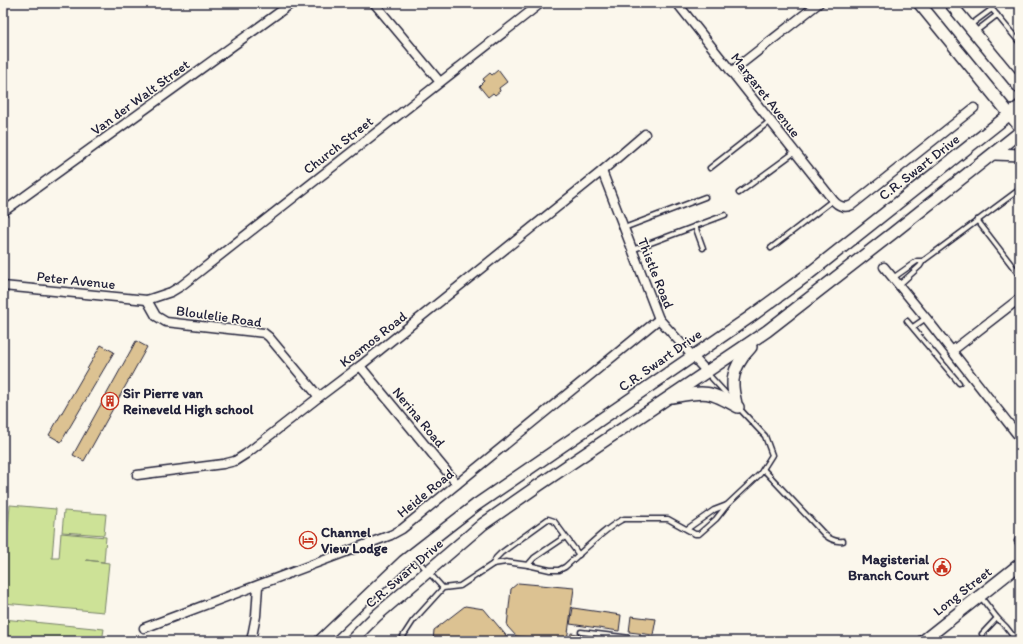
<svg xmlns="http://www.w3.org/2000/svg" width="1023" height="644" viewBox="0 0 1023 644" font-family="Itim,sans-serif">
<style>
.green{fill:#cde297;stroke:#788269}
.building{fill:#dcc292;stroke:#22223b}
.lines{fill:none;stroke-linecap:round;stroke-linejoin:round}
.lane-casing{stroke:#22223b;stroke-width:7}
.street-casing{stroke:#22223b;stroke-width:11}
.secondary-casing{stroke:#22223b;stroke-width:14}
.lane{stroke:#fbf7ec;stroke-width:4}
.street{stroke:#fbf7ec;stroke-width:8}
.secondary{stroke:#fbf7ec;stroke-width:11}
.labels{text-anchor:middle;stroke-width:3;stroke-linejoin:round;paint-order:stroke}
.street-label{font-size:14px;fill:#22223b;stroke:#fbf7ec}
.poi-label{font-size:14px;font-weight:bold;fill:#22223b;stroke:#fbf7ec;text-anchor:start}
</style>
<rect width="100%" height="100%" fill="#fbf7ec"/>
<filter id="ink" filterUnits="userSpaceOnUse"><feTurbulence type="fractalNoise" baseFrequency=".025" numOctaves="2"/><feDisplacementMap in="SourceGraphic" scale="8" xChannelSelector="R" yChannelSelector="G"/><feConvolveMatrix kernelMatrix="1 2 1 2 8 2 1 2 1" color-interpolation-filters="sRGB"/></filter>
<g filter="url(#ink)">
<!-- green -->
<g class="green">
<polygon points="10,505 56,509 52,558 59,558 61,533 106,537 104,562 86,560 109,563 104,612 3,603 3,554 6,553"/>
<polygon points="64,511 106,514 104,535 62,532"/>
<polygon points="3,619 104,629 102,641 3,641"/>
</g>
<!-- building -->
<g class="building">
<polygon points="498,70 507,82 499,88 500,91 495,95 493,93 488,97 479,86 484,81 483,79 490,73 492,75"/>
<polygon points="136,341 147,347 84,461 73,455"/>
<polygon points="101,345 114,352 61,442 49,435"/>
<polygon points="518,583 574,588 567,641 553,641 516,636 507,626 511,589"/>
<polygon points="465,606 484,609 509,639 507,641 433,641 434,630"/>
<polygon points="573,608 621,615 619,631 570,624"/>
<polygon points="631,616 656,619 653,635 629,632"/>
<polygon points="571,633 598,637 629,641 570,641"/>
</g>
<g class="lines">
<defs>
<g id="lane">
<polyline points="987,3 1020,43"/>
<polyline points="969,26 992,9"/>
<polyline points="975,32 997,15"/>
<polyline points="710,168 770,121"/>
<polyline points="739,193 795,152"/>
<polyline points="977,220 1020,276"/>
<polyline points="695,226 703,248"/>
<polyline points="624,228 705,197"/>
<polyline points="771,248 833,200"/>
<polyline points="632,250 725,215"/>
<polyline points="893,278 917,261 923,261"/>
<polyline points="899,285 920,266 923,261 1020,189"/>
<polyline points="907,321 959,383"/>
<polyline points="913,327 926,318"/>
<polyline points="707,373 731,399"/>
<path d="M764,470l61,65c6,5 11,7 18,6"/>
<polyline points="687,529 714,510 727,505"/>
<polyline points="1020,535 1017,541 1020,546"/>
<polyline points="413,555 443,588"/>
<polyline points="493,564 496,558 501,553 548,519 554,521 579,555"/>
<polyline points="528,565 534,558 565,537"/>
<polyline points="980,596 997,618 1006,627 1013,636 1010,641"/>
<polyline points="581,632 655,641"/>
<polyline points="982,634 997,618"/>
<path d="M400,641l13,-20 30,-33 17,-2 33,-22 13,-2 22,3 22,5h9l6,-3c13,-11 44,-43 59,-48h44l27,15h4l17,-15 11,-14 33,-31 12,-19 -7,-19 -27,-29"/>
</g>
<g id="street">
<polyline points="374,3 440,82"/>
<path d="M677,3l156,197c5,6 12,9 19,5l122,-97"/>
<polyline points="731,72 819,3"/>
<polyline points="602,171 659,319 707,372"/>
<polyline points="3,212 292,3"/>
<polyline points="884,267 926,318 1020,438"/>
<polyline points="3,286 147,300 171,292 181,286 541,3"/>
<polyline points="147,300 156,316 166,322 264,333 269,337 319,397"/>
<polyline points="952,351 1020,298"/>
<polyline points="360,366 457,484"/>
<polyline points="137,475 223,464 235,461 246,454 319,397 360,366 602,171 645,134"/>
<polyline points="144,628 391,535 402,529 659,319"/>
<polyline points="251,641 256,616 258,586"/>
</g>
<g id="secondary">
<polyline points="919,3 1020,127"/>
<polyline points="950,3 1020,88"/>
<polyline points="994,154 1020,155"/>
<path d="M672,397c34,-6 36,-7 66,10"/>
<path d="M736,404c-1,-6 -3,-12 -3,-19 -1,-14 9,-29 18,-38"/>
<polyline points="320,641 404,561 476,505 750,317 806,276 1020,106"/>
<polyline points="351,641 376,616 483,524 539,485 767,331 893,233 1020,132"/>
<polyline points="923,641 1020,564"/>
</g>
</defs>
<!-- lane casing -->
<use href="#lane" class="lane-casing"/>
<!-- street casing -->
<use href="#street" class="street-casing"/>
<!-- secondary casing -->
<use href="#secondary" class="secondary-casing"/>
<!-- lane -->
<use href="#lane" class="lane"/>
<!-- street -->
<use href="#street" class="street"/>
<!-- secondary -->
<use href="#secondary" class="secondary"/>
</g>
</g>
<!-- icons -->
<defs>
<symbol id="building-ring" viewBox="-11 -11 22 22"><circle r="9.5" fill="#fbf7ec" stroke="#c8321e" stroke-width="1.5"/><path d="M-4-6H4V6H1V3H-1V6H-4ZM-2.5-4.3h1.7v1.8h-1.7ZM.8-4.3h1.7v1.8H.8ZM-2.5-1h1.7V.8h-1.7ZM.8-1h1.7V.8H.8Z" fill="#c8321e"/></symbol>
<symbol id="hotel-ring" viewBox="-11 -11 22 22"><circle r="9.5" fill="#fbf7ec" stroke="#c8321e" stroke-width="1.5"/><path d="M-6-4.5h1.5V1H6V5H4.5V3h-9V5H-6ZM-4 0a1.8 1.8 0 1 1 3.6 0ZM.5 0V-2.5h3Q6-2.5 6 0Z" fill="#c8321e"/></symbol>
<symbol id="civic-ring" viewBox="-11 -11 22 22"><circle r="9.5" fill="#fbf7ec" stroke="#c8321e" stroke-width="1.5"/><path d="M-.6-6.5H3V-4.5H.6V-3L4-1V1h2V6H-6V1h2V-1L-.6-3ZM-1.2 2.5V6h2.4V2.5Z" fill="#c8321e"/></symbol>
</defs>
<g fill-rule="evenodd">
<use href="#building-ring" x="100" y="391" width="20" height="20"/>
<use href="#hotel-ring" x="298" y="530" width="20" height="20"/>
<use href="#civic-ring" x="932" y="557" width="20" height="20"/>
</g>
<g class="labels">
<!-- street labels -->
<g class="street-label">
<text transform="translate(766 95) rotate(52)" y="5">Margaret Avenue</text>
<text transform="translate(140 97) rotate(-36)" y="5">Van der Walt Street</text>
<text transform="translate(338 145) rotate(-38)" y="5">Church Street</text>
<text transform="translate(919 167) rotate(-38)" y="5">C.R. Swart Drive</text>
<text transform="translate(656 273) rotate(68)" y="5">Thistle Road</text>
<text transform="translate(76 280) rotate(6)" y="5">Peter Avenue</text>
<text transform="translate(219 316) rotate(8)" y="5">Bloulelie Road</text>
<text transform="translate(373 339) rotate(-38)" y="5">Kosmos Road</text>
<text transform="translate(660 360) rotate(-35)" y="5">C.R. Swart Drive</text>
<text transform="translate(419 417) rotate(50)" y="5">Nerina Road</text>
<text transform="translate(425 493) rotate(-39)" y="5">Heide Road</text>
<text transform="translate(404 573) rotate(-41)" y="5">C.R. Swart Drive</text>
<text transform="translate(962 591) rotate(-38)" y="5">Long Street</text>
</g>
<!-- poi labels -->
<g class="poi-label">
<text x="123" y="398">Sir Pierre van<tspan x="123" dy="16">Reineveld High school</tspan></text>
<text x="321" y="537">Channel<tspan x="321" dy="16">View Lodge</tspan></text>
<text x="929" y="564" text-anchor="end">Magisterial<tspan x="929" dy="16">Branch Court</tspan></text>
</g>
</g>
<!-- margin -->
<rect width="1023" height="644" fill="none" stroke="#fbf7ec" stroke-width="16"/>
<rect x="8" y="8" width="1007" height="628" fill="none" stroke="#22223b" stroke-width="1.5" filter="url(#ink)"/>
</svg>
